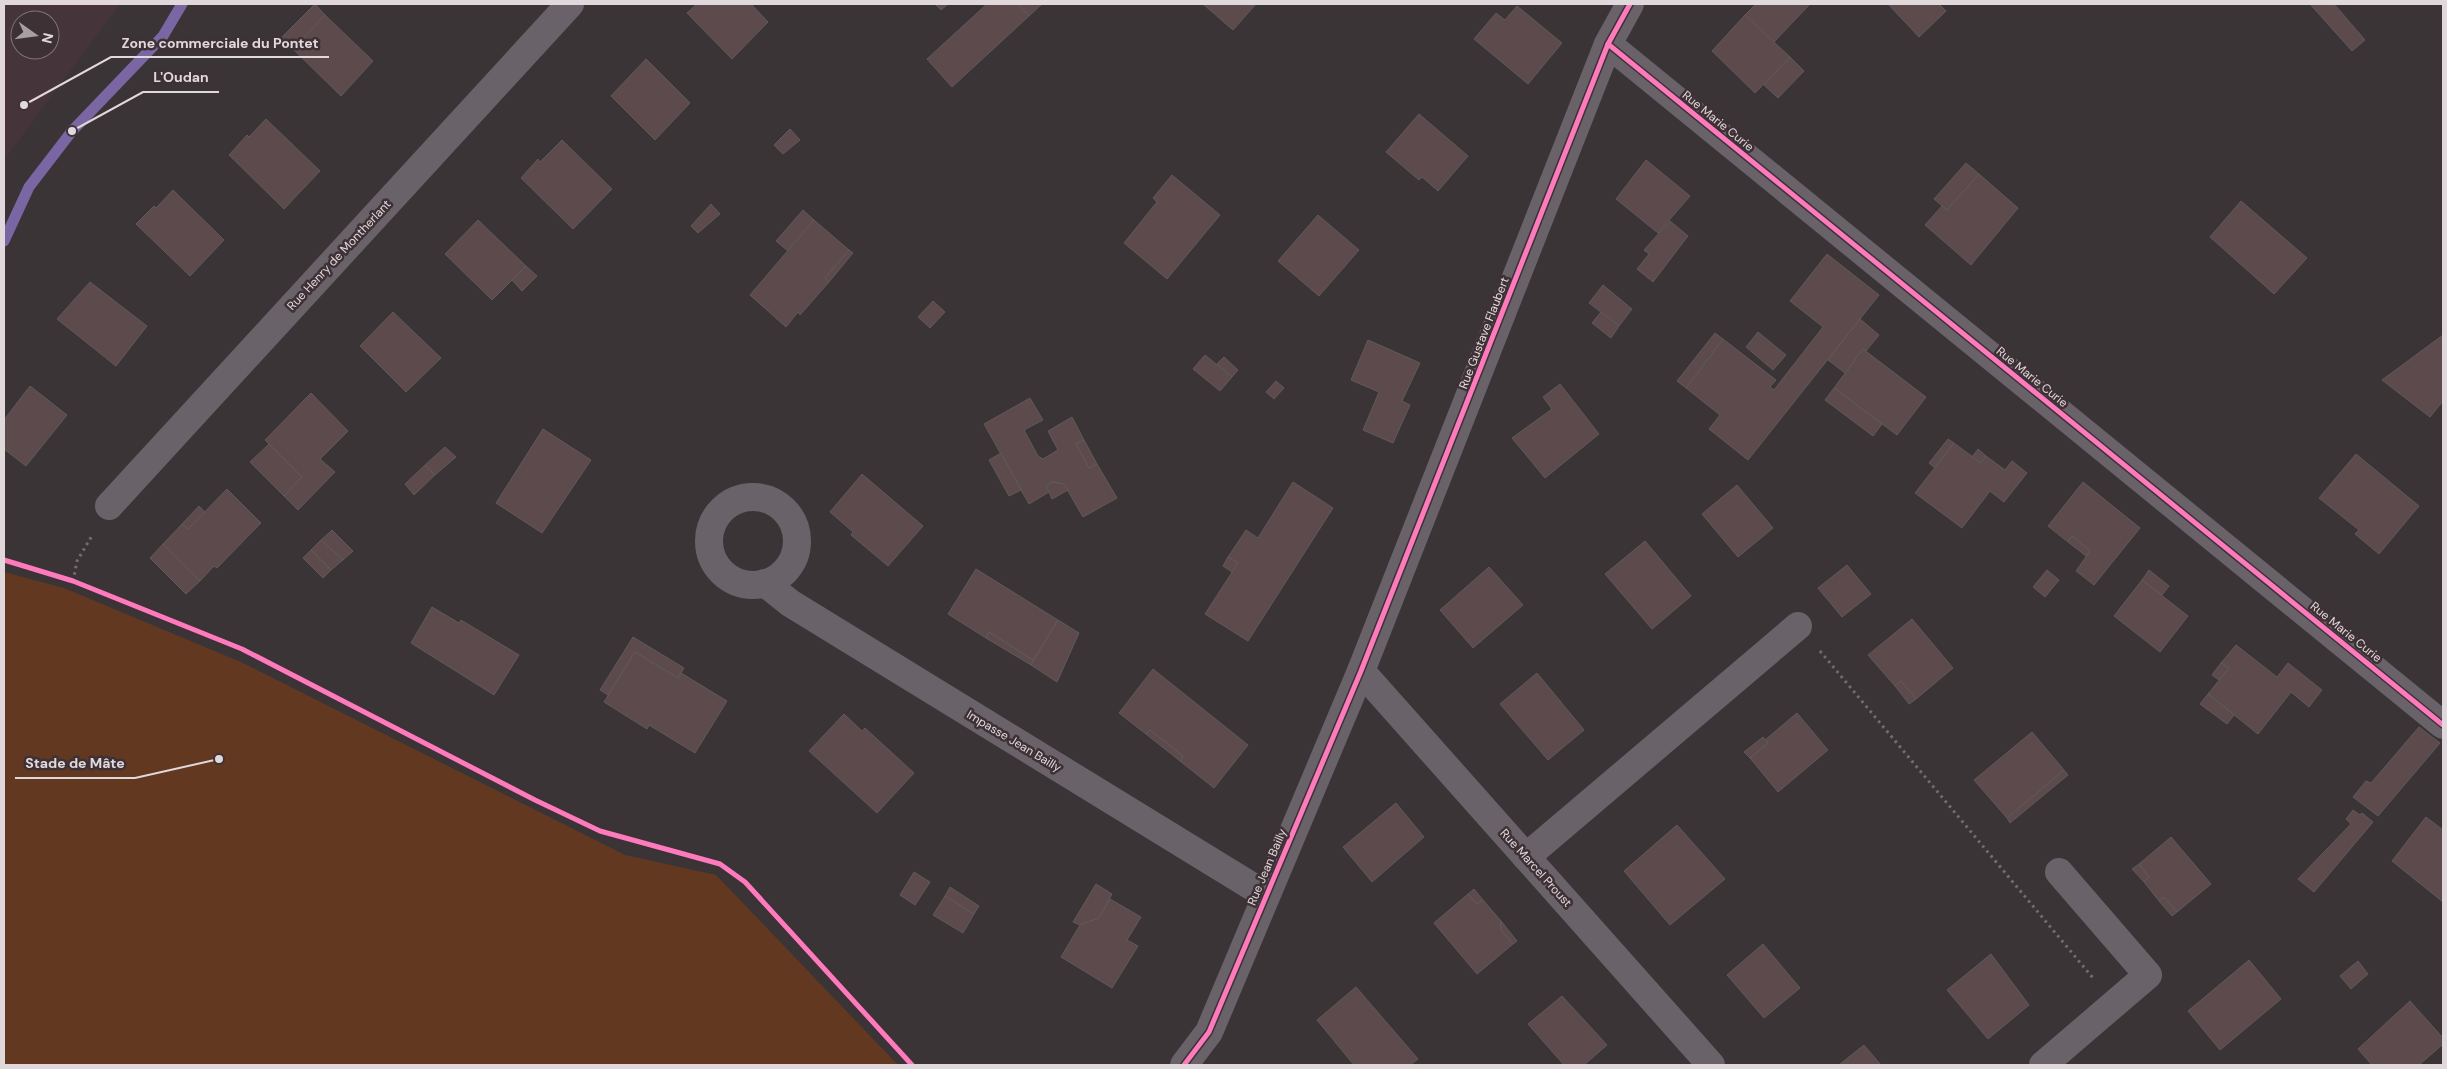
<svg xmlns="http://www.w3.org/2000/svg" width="2447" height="1069" viewBox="0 0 2447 1069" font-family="'DM Sans',sans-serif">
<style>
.built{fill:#46343b;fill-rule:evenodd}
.green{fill:#633820}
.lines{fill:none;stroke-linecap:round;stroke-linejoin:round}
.stream{stroke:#7966a3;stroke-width:11}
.building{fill:#5c4a4c;stroke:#605a5b}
.path{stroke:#736d72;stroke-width:3;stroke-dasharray:2.5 4;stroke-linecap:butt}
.street{stroke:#6a6269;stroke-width:28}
.cycleway-casing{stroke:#3e3136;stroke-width:8}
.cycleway{stroke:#fd7abc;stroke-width:5}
.labels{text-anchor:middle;stroke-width:5;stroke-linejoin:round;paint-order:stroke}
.street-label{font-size:12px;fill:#e1d8db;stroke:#3e3136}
.leader{fill:none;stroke:#e1d8db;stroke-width:2}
.callout-dot{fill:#e1d8db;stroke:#3e3136;stroke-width:2}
.callout-label{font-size:14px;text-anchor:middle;font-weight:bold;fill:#e1d8db;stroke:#3e3136;stroke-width:5;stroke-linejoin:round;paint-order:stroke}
</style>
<rect width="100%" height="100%" fill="#3b3437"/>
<!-- built -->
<path class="built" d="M4,4h116l-116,156zM20,20h30v30h-30z"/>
<!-- green -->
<polygon class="green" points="4,572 64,588 243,663 625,855 716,875 898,1065 4,1065"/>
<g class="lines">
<!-- stream -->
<polyline class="stream" points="4,241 29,187 72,131 163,36 182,4"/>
</g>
<!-- building -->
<g class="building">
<polygon points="315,4 325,15 293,49 281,38"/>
<polygon points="697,4 751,4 768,22 732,59 687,13"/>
<polygon points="935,4 948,4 941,10"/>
<polygon points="987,4 1018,4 1029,16 952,87 927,59"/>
<polygon points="1018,4 1042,4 1029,16"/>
<polygon points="1203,4 1256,4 1233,30"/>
<polygon points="1756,4 1810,4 1774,42 1745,15"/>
<polygon points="1888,4 1939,4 1946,11 1919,37"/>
<polygon points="2310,4 2334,4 2365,40 2352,51"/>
<polygon points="1517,6 1562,43 1528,84 1474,39 1496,13 1505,20"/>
<polygon points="325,15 373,61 341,96 293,49"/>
<polygon points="1745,15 1790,57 1755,93 1712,51"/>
<polygon points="1790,57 1804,71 1778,98 1764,85"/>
<polygon points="646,59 690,103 655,140 611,96"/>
<polygon points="1419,114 1468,156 1438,191 1422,177 1419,180 1386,152"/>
<polygon points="266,119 320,171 284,209 229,155 247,135 249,137"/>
<polygon points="790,129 800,140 783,154 774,145"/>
<polygon points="562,140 612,189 573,229 521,178 538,159 540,162"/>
<polygon points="1646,160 1690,196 1658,233 1616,199"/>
<polygon points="1966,163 1979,174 1947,210 1934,199"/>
<polygon points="1979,174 2018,208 1971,265 1925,225 1942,206 1947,210"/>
<polygon points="1172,175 1220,215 1167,279 1124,243 1157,202 1153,198"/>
<polygon points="173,190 224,240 190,276 136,224 154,206 156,208"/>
<polygon points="2241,201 2307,258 2274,294 2210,237"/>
<polygon points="711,204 720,214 698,233 691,226"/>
<polygon points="803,210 814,220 788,251 776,241"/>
<polygon points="1318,215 1359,250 1319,296 1278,261"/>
<polygon points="478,220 526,266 492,300 445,254"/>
<polygon points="814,220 849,250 825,278 829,282 800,315 798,312 786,327 750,295"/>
<polygon points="1670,221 1688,236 1653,282 1637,269 1649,254 1644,250"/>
<polygon points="849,250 853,253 829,282 825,278"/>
<polygon points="1827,254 1879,295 1748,460 1709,429 1720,415 1686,388 1723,339 1776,380 1770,387 1774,390 1823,327 1790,301"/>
<polygon points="526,266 537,276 522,291 512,280"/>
<polygon points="90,282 147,326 116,366 57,319"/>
<polygon points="1603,285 1632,309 1619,326 1589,303"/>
<polygon points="933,301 945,312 930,328 918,317"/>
<polygon points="393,312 441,358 406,392 360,346"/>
<polygon points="1601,312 1619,326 1611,338 1592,323"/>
<polygon points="1860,319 1879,335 1866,351 1863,349 1845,373 1828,360"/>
<polygon points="1758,332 1786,355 1773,370 1746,347"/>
<polygon points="1715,333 1723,339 1686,388 1677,381"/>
<polygon points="2443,335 2443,401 2430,417 2382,380"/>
<polygon points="1368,340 1420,363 1402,401 1410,405 1393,443 1363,430 1379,392 1351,380"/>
<polygon points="1863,349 1926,397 1897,435 1834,388"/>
<polygon points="1205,355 1232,377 1220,391 1193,369"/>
<polygon points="1224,357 1238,370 1232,377 1217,364"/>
<polygon points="1276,381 1284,388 1274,399 1266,392"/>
<polygon points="1560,384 1599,434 1545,478 1512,438 1552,409 1543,397"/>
<polygon points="30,386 67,415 26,466 4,449 4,420"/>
<polygon points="1834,388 1882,424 1873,436 1825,400"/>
<polygon points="311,393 348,431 320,459 335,472 298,510 284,496 302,477 265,440"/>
<polygon points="1030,398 1043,420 1024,430 1038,456 1043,459 1058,450 1048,431 1072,417 1084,440 1076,444 1089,468 1097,464 1117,498 1083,517 1064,484 1052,482 1046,486 1049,492 1029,504 984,424"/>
<polygon points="543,429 591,460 542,533 496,503"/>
<polygon points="1948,439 1954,443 1935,468 1929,463"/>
<polygon points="1084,440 1097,464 1089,468 1076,444"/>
<polygon points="1954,443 1981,463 1986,456 2005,470 2012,461 2027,473 2004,502 1990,491 1962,528 1915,493"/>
<polygon points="269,444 302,477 284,496 250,462"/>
<polygon points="445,447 456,457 435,475 425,465"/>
<polygon points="1978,449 1986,456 1981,463 1972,457"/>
<polygon points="1001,453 1021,490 1009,496 989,460"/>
<polygon points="2356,454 2419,506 2379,554 2355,534 2359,530 2319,498"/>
<polygon points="425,465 435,475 414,495 405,484"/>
<polygon points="862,474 923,526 888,566 851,535 853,532 830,512"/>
<polygon points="1052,482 1064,484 1068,490 1052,499 1046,486"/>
<polygon points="1293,482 1333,508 1248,641 1205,614 1238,563 1228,557 1246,530 1258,538"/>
<polygon points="2083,482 2140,528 2094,585 2076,571 2090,551 2072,536 2068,542 2048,526"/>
<polygon points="1737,485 1773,528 1738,557 1702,514"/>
<polygon points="227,489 261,523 217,568 214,566 200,581 163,544 182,524 188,529"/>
<polygon points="199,506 205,512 188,529 182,524"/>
<polygon points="332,530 353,551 343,560 321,540"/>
<polygon points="2072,536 2090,551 2086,556 2068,542"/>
<polygon points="321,540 343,560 331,570 311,550"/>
<polygon points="1645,541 1691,596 1652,629 1605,574"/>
<polygon points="163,544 200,581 186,594 150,558"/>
<polygon points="311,550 331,570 323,578 303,558"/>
<polygon points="1228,557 1238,563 1232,572 1223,566"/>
<polygon points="1847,565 1871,594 1842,617 1818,588"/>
<polygon points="1489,567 1523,605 1473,648 1440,610"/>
<polygon points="976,569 1058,620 1033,660 989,632 986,638 948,614"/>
<polygon points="2047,570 2059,580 2045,597 2033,587"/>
<polygon points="2149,570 2169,586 2162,595 2142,580"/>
<polygon points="2142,580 2188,616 2160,652 2114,616"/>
<polygon points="432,607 459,623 461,620 519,655 494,695 411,643"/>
<polygon points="1912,619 1953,668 1916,699 1901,681 1895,686 1868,655"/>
<polygon points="1058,620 1079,633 1057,682 1031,665"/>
<polygon points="989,632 1033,660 1031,665 986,638"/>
<polygon points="633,637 684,668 678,678 635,652 608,695 600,690"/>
<polygon points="2236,645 2277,677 2288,663 2322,690 2309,707 2291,692 2258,734 2208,694 2229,668 2221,663"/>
<polygon points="635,652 678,678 681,673 727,701 695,753 649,725 647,729 604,702"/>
<polygon points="2221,663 2229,668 2219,680 2212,675"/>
<polygon points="1153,669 1248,745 1214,788 1180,761 1183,756 1150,730 1146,734 1119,713"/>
<polygon points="1537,673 1584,730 1548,760 1500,704"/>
<polygon points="1901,681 1916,699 1909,704 1895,686"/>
<polygon points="2208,694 2234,715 2227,724 2200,704"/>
<polygon points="1797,713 1828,750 1778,792 1750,758 1768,743 1765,740"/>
<polygon points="844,714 862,731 865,728 914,773 877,813 809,751"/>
<polygon points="2419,727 2440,743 2378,816 2353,797 2366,781 2371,783"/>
<polygon points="1150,730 1183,756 1180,761 1146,734"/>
<polygon points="2032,732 2064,770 2007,818 1974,780"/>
<polygon points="1763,737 1768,743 1750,758 1744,752"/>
<polygon points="2064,770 2068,775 2010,823 2007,818"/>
<polygon points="1396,803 1424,837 1372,882 1343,847"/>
<polygon points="2353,810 2360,815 2362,813 2373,822 2314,892 2298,879 2351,824 2346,819"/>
<polygon points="2426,817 2443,830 2443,902 2392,861"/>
<polygon points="1677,825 1725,879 1670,925 1624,871"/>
<polygon points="2171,837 2211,884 2177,912 2164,897 2159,901 2144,882 2149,877 2139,864"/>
<polygon points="2139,864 2149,877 2144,882 2132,869"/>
<polygon points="914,872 930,882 915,905 900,895"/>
<polygon points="1096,884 1112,894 1099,918 1080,925 1073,922"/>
<polygon points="950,887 979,906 974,914 945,896"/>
<polygon points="1474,889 1483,900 1477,904 1468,894"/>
<polygon points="1468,894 1477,904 1483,900 1501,921 1501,930 1513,944 1477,974 1434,923"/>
<polygon points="945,896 974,914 963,933 933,915"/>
<polygon points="2164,897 2177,912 2172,916 2159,901"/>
<polygon points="1110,899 1141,917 1127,940 1138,946 1112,988 1061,957 1080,925 1099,918"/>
<polygon points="1501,921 1517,941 1513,944 1501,930"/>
<polygon points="1763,944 1800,988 1764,1018 1727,975"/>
<polygon points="1991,954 2029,1005 1988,1039 1947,990"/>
<polygon points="2249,960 2281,999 2220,1050 2188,1011"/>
<polygon points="2358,961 2368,974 2351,989 2340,976"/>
<polygon points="1356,987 1418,1059 1410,1065 1354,1065 1317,1020"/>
<polygon points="1562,996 1607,1045 1584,1065 1564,1065 1528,1024"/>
<polygon points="2410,1001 2443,1038 2443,1044 2419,1065 2372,1065 2358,1049"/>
<polygon points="1864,1045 1881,1065 1839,1065"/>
</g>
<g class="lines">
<!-- path -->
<g class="path">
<polyline points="73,581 77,561 93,534"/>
<polyline points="1820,651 2093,978"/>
</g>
<!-- street -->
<g class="street">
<polyline points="1608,44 2443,725"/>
<circle cx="753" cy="541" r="44"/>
<polyline points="109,506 570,4"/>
<polyline points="765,583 790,603 1266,895"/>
<polyline points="1361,671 1711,1065"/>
<polyline points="1526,857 1798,626"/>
<polyline points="1184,1065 1209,1032 1361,671 1608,44 1630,4"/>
<polyline points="2043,1065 2148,975 2059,872"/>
</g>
<defs>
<g id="cycleway">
<polyline points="1608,44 2443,725"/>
<polyline points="4,560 73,581 242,649 535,800 600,831 720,864 745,882 912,1065"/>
<polyline points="1184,1065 1209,1032 1361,671 1608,44 1630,4"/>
</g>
</defs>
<!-- cycleway casing -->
<use href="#cycleway" class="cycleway-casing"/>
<!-- cycleway -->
<use href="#cycleway" class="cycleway"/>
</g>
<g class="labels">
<!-- street labels -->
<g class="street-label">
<text transform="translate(1718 121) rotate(39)" y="4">Rue Marie Curie</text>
<text transform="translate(339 255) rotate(-47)" y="4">Rue Henry de Montherlant</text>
<text transform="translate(1484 333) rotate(-69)" y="4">Rue Gustave Flaubert</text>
<text transform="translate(2032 377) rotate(39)" y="4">Rue Marie Curie</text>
<text transform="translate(2346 632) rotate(39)" y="4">Rue Marie Curie</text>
<text transform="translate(1014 741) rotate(31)" y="4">Impasse Jean Bailly</text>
<text transform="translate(1267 867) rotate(-67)" y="4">Rue Jean Bailly</text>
<text transform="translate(1536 868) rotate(48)" y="4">Rue Marcel Proust</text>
</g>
</g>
<!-- callouts -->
<path class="leader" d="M24 105L111 57H329M72 131L143 92H219M219 759L135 778H15"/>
<g class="callout-dot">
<circle cx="24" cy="105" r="5"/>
<circle cx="72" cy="131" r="5"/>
<circle cx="219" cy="759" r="5"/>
</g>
<g class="callout-label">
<text x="220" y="48">Zone commerciale du Pontet</text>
<text x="181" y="82">L'Oudan</text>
<text x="75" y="768">Stade de Mâte</text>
</g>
<!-- border -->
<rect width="2447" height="1069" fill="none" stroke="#e1d8db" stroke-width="10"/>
<!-- north arrow -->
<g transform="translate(35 35) rotate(104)"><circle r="24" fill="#3e3136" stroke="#7f7478"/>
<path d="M0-4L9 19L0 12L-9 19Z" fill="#a79fa2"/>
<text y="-8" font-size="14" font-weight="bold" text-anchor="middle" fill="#e1d8db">N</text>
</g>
</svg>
